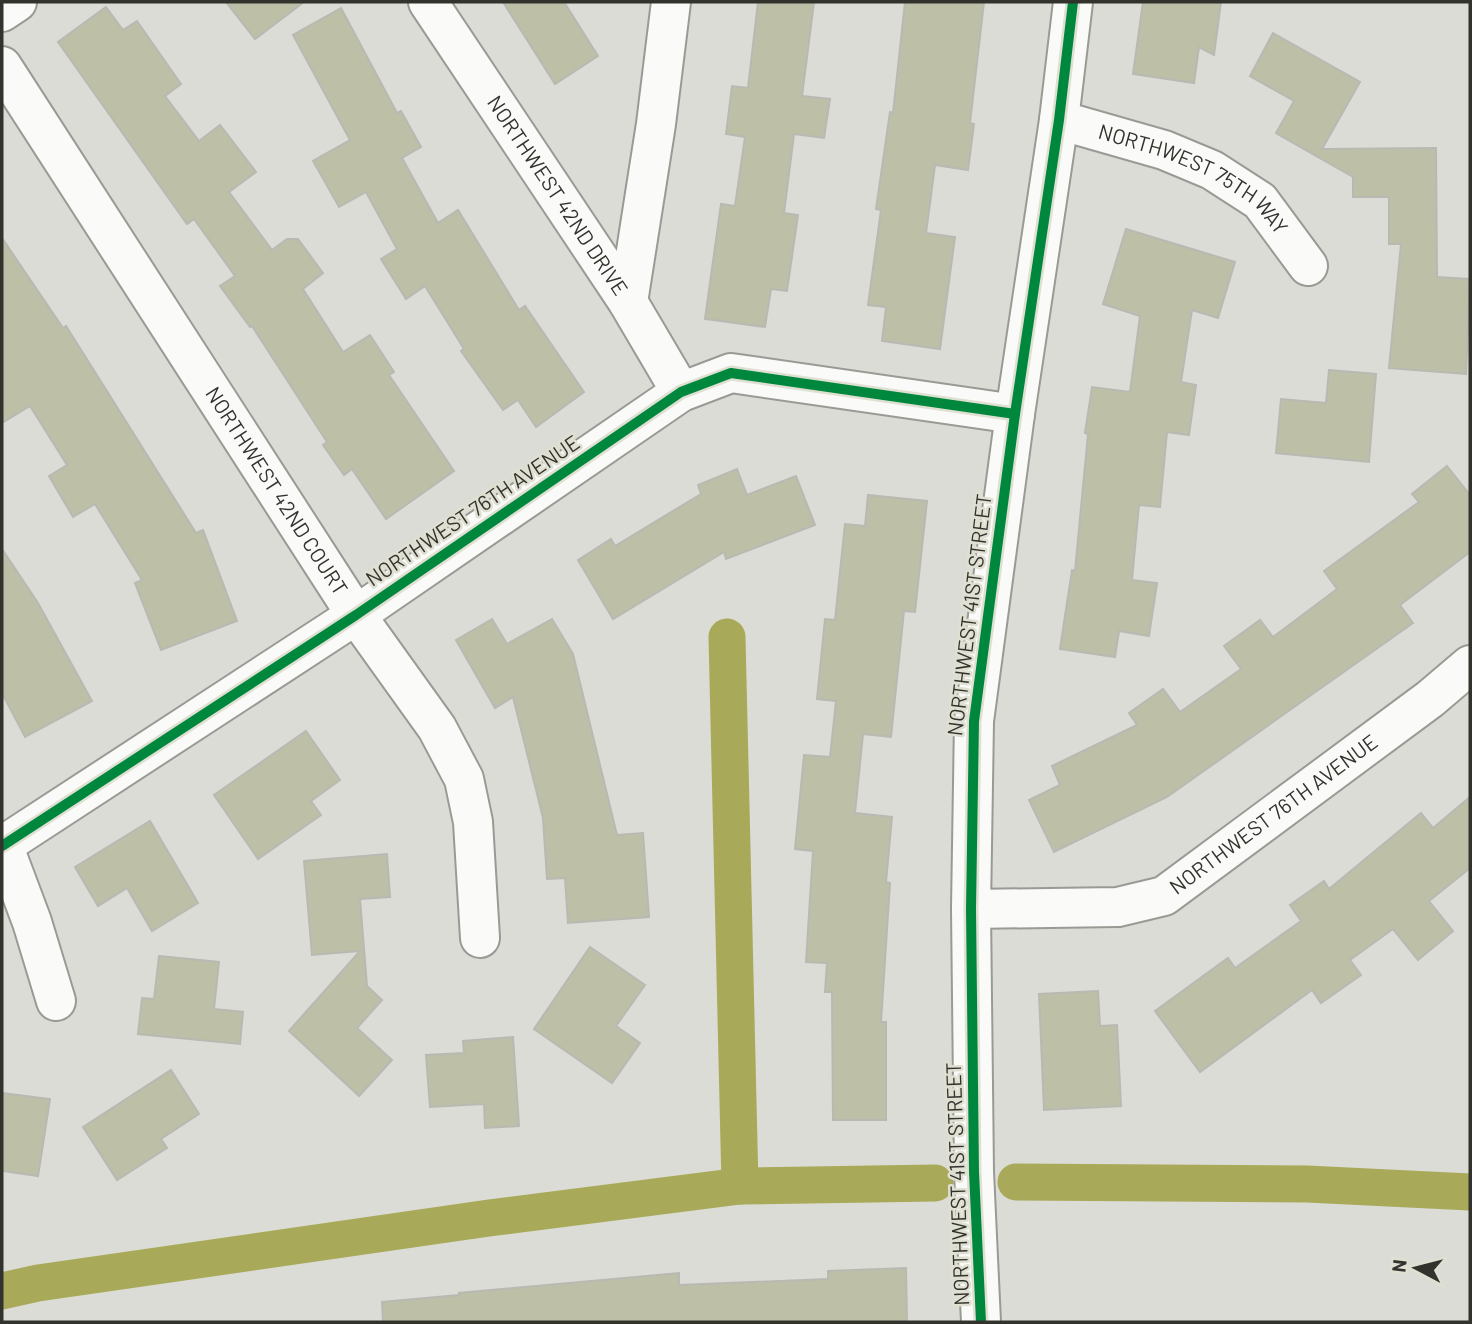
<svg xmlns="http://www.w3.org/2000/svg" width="1472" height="1324" viewBox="0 0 1472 1324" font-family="Barlow,sans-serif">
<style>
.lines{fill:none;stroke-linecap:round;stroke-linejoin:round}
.canal{stroke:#a8aa59;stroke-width:37}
.building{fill:#bebfa7;stroke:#b9b9b4;stroke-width:2}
.minor-casing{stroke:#9a9a95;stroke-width:42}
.minor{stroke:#fafaf9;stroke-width:38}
.cycleway-casing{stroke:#dfe0d2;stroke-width:15}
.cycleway{stroke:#00873e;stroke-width:10}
.labels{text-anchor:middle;stroke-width:5;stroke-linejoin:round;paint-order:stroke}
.street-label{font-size:21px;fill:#33332e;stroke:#dfe0d2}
</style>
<rect width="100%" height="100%" fill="#dcdcd6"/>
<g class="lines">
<!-- canal -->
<g class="canal">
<polyline points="727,637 740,1186"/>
<polyline points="1016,1182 1307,1184 1470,1192"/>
<polyline points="2,1291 38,1283 489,1218 740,1186 935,1183"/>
</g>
</g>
<!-- building -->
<g class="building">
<polygon points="226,2 304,2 255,39"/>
<polygon points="503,2 564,2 598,56 555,84"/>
<polygon points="758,2 814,2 802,96 830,99 824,138 794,134 784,213 798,215 787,291 771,289 765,327 705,319 721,204 735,206 745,137 726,134 732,86 748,88"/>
<polygon points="905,2 984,2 970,123 974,124 968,170 935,165 926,233 955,237 940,349 882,341 886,307 868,305 881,210 876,209 890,112 893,113"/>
<polygon points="1143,2 1221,2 1214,55 1199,47 1194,83 1133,74"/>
<polygon points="106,7 123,30 137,21 181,84 165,96 199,141 220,125 256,172 229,192 272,250 287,239 298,239 323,273 303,289 343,352 370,335 394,372 389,375 454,471 386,519 352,469 344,475 323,445 327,442 252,326 250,327 220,286 235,276 194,219 187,224 58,42"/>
<polygon points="341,8 397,113 401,111 421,147 402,158 438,223 458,210 519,310 525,306 584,392 536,427 518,400 503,410 461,351 464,349 425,286 406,299 381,259 397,249 366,192 339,207 313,161 350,140 293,35"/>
<polygon points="1273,33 1360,82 1322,149 1436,148 1437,277 1470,279 1466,374 1389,368 1401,244 1389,244 1389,197 1353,197 1353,177 1276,133 1294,101 1250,76"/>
<polygon points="1126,229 1235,262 1218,318 1192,310 1181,382 1196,385 1189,435 1167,432 1160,507 1139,505 1132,580 1157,583 1149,636 1119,631 1115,657 1060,649 1072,570 1075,571 1088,434 1085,433 1092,387 1130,392 1140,316 1103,304"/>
<polygon points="2,238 63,328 66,326 196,533 203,530 237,621 161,650 135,583 142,580 95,504 73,517 49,476 67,465 30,406 2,423"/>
<polygon points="1329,370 1376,374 1369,462 1276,453 1281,399 1326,403"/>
<polygon points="1447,466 1470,495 1470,552 1400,605 1413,623 1167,797 1054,852 1029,800 1060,785 1052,766 1137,725 1129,713 1163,689 1180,712 1241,669 1224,646 1260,620 1273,637 1337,589 1324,571 1419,502 1412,494"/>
<polygon points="737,469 747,495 796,476 815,525 726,559 724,552 613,619 578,560 611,539 615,546 701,494 698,485"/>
<polygon points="868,495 927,501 915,612 904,611 891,737 863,734 855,813 892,817 886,882 890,883 881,1022 886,1022 886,1120 833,1120 832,992 825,992 827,963 806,962 813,851 795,849 804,755 830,757 836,701 817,699 825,619 835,620 845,524 865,526"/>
<polygon points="2,549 38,603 92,701 25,737 2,693"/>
<polygon points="492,619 507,644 552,619 573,654 617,835 643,833 649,917 568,923 565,878 547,879 543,818 513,697 495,708 456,640"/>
<polygon points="306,731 340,780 311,801 321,815 258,859 214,795"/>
<polygon points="1470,797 1470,868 1429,901 1453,931 1418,960 1393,929 1350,960 1361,975 1321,1003 1312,990 1200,1072 1155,1011 1228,958 1235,968 1301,921 1290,905 1324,881 1329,889 1421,813 1433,828"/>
<polygon points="150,821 198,903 152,931 127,888 98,906 75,867"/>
<polygon points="387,854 390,897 360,899 367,986 382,1000 357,1028 392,1060 359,1096 289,1031 360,951 312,955 304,861"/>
<polygon points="590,947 645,985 616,1026 640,1043 612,1083 534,1029"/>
<polygon points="159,956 219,962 214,1009 243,1012 240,1044 138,1034 142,998 154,999"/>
<polygon points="1098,991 1100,1026 1117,1025 1121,1106 1044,1110 1039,994"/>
<polygon points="513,1037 519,1126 485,1128 484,1104 430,1107 426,1055 464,1053 463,1041"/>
<polygon points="171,1070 199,1114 161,1139 167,1148 117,1180 83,1127"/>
<polygon points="2,1093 50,1099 38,1176 2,1171"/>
<polygon points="906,1268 907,1322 383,1322 382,1302 459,1295 459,1293 679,1273 679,1285 828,1279 828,1271"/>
</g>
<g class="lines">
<defs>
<g id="minor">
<path id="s1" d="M428,2l200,300 53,90"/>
<polyline points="2,12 17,2"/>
<path id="s2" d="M2,66l354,549 81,113 27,51 9,43 7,116"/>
<path id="s3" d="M1059,120l105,30 48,20 48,31 48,65"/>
<polyline points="628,302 656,124 671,2"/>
<polyline points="2,842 32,922 56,1001"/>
<polyline points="2,846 356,615 681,392 731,373 1015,414"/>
<path id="s4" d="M971,909l147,-2 46,-11 266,-197 40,-34"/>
<polyline points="981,1322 974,1172 971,909 974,721 1015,414 1059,120 1073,2"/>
</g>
</defs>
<!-- minor casing -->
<use href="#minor" class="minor-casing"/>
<!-- minor -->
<use href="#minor" class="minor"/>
<defs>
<g id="cycleway">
<polyline points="2,846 356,615 681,392 731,373 1015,414"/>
<polyline points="981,1322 974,1172 971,909 974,721 1015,414 1059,120 1073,2"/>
</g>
</defs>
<!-- cycleway casing -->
<use href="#cycleway" class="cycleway-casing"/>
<!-- cycleway -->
<use href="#cycleway" class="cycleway"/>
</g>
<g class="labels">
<!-- street labels -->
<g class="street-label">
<text dy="7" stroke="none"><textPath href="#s3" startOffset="149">NORTHWEST 75TH WAY</textPath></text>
<text dy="7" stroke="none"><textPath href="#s1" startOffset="233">NORTHWEST 42ND DRIVE</textPath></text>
<text dy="7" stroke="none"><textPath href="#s2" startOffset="506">NORTHWEST 42ND COURT</textPath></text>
<text transform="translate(473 511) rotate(-34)" y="7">NORTHWEST 76TH AVENUE</text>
<text transform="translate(970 615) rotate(-83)" y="7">NORTHWEST 41ST STREET</text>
<text dy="7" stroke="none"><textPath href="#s4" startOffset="331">NORTHWEST 76TH AVENUE</textPath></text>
<text transform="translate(958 1184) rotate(-92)" y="7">NORTHWEST 41ST STREET</text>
</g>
</g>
<!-- border -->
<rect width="1472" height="1324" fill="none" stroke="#33332e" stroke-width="7"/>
<!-- north arrow -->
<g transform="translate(1416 1268) rotate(277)" stroke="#dfe0d2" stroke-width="5" paint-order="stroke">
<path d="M0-5L12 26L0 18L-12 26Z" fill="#33332e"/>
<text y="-10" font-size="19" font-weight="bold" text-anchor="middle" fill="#33332e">N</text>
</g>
</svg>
